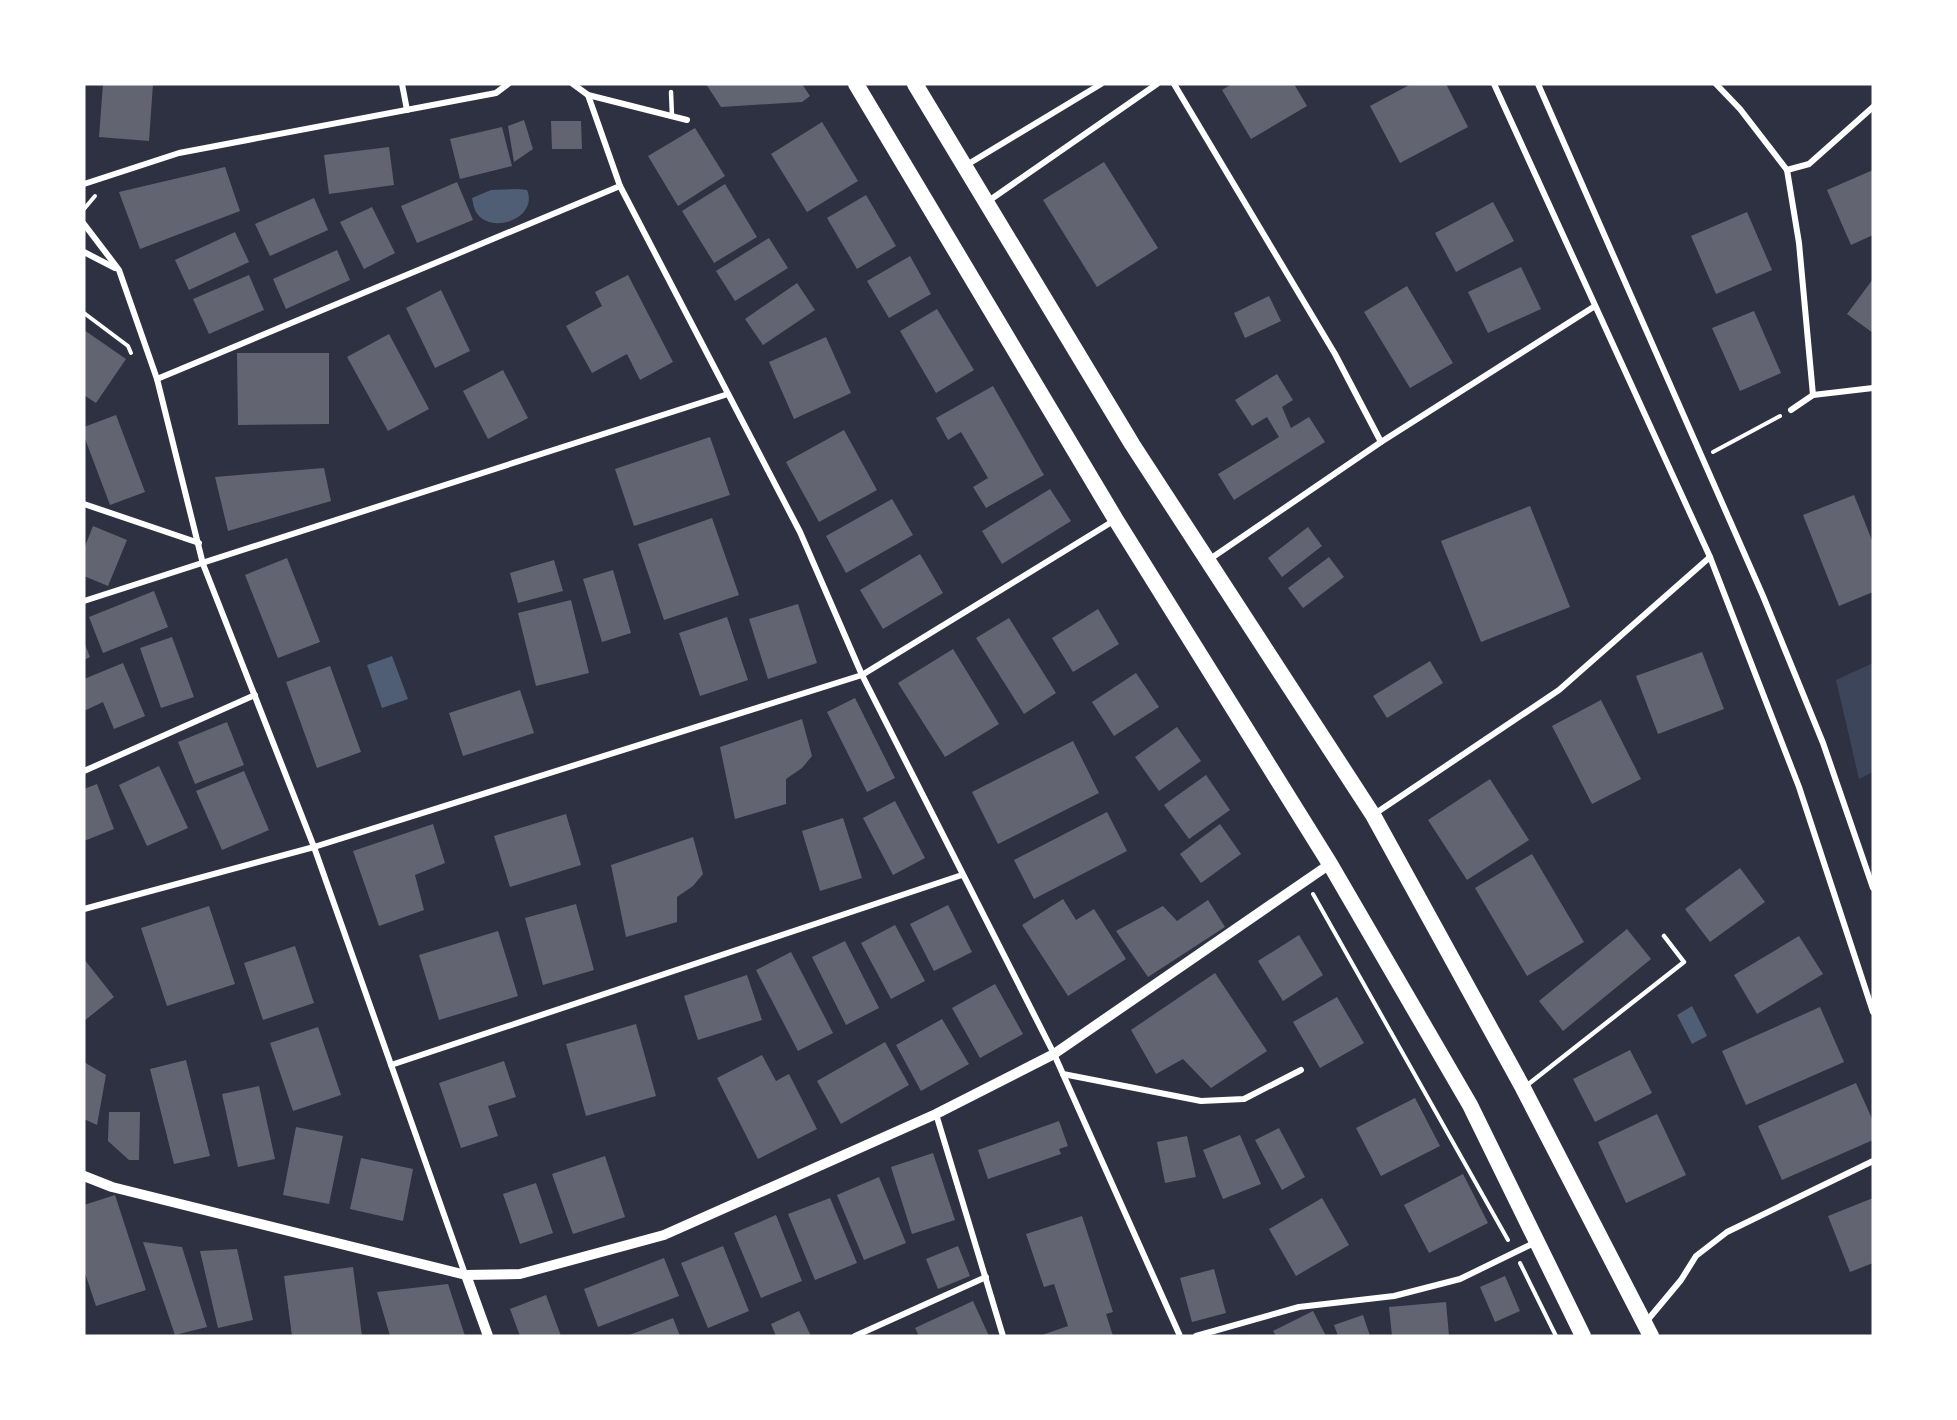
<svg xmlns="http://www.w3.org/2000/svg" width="1957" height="1420" viewBox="0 0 1957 1420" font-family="'Fira Sans Condensed',sans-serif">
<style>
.green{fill:#3c4559}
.water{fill:#4f5d75}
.building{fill:#626471}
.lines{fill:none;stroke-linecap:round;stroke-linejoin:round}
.path{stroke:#fff;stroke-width:4}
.service{stroke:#fff;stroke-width:4.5}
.minor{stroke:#fff;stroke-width:6}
.tertiary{stroke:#fff;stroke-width:10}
.trunk{stroke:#fff;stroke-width:16}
</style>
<rect width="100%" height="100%" fill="#2d3142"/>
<!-- green -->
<polygon class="green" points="1873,663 1873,772 1859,779 1836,680"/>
<!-- water -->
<g class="water">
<path d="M518,189l9,1c12,28 -37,46 -51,22 -2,-3 -3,-10 -4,-14l19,-8z"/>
<polygon points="392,656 408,699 382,708 367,665"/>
<polygon points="1692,1006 1707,1036 1692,1044 1677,1015"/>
</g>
<!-- building -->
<g class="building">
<polygon points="103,84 153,84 149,141 99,137"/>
<polygon points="706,84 802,84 810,96 802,102 721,107"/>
<polygon points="1232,84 1294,84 1307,106 1251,139 1222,90"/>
<polygon points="1411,84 1446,84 1468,127 1400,163 1370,106"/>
<polygon points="524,120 533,149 514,162 508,126"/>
<polygon points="551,121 581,121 582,149 552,149"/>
<polygon points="822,122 858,181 807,212 771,154"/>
<polygon points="502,127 512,166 460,179 450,139"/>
<polygon points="695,128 725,176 678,206 648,156"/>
<polygon points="389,147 394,185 329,194 324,155"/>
<polygon points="1104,162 1158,248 1097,287 1043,200"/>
<polygon points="225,167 240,211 140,249 119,192"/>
<polygon points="1873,170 1873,235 1851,245 1827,190"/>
<polygon points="457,182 473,220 417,243 401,206"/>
<polygon points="725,184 757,237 714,263 682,211"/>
<polygon points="866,195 896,246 857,269 827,218"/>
<polygon points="314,198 328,230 270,256 255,224"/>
<polygon points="1493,202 1514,241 1456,272 1435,233"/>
<polygon points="372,207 395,253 364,269 340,222"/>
<polygon points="1747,212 1772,270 1716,294 1691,236"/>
<polygon points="235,232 249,262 189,290 175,260"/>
<polygon points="769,238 788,268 735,301 716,271"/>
<polygon points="337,250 350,280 286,309 273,279"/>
<polygon points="910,256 931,294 889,318 867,281"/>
<polygon points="1521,267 1541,309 1488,333 1468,292"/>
<polygon points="249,275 264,310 209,334 193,299"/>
<polygon points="628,275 673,362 640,380 627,354 592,373 566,326 602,306 595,292"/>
<polygon points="1873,279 1873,333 1847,314"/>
<polygon points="797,283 815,310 763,345 745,319"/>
<polygon points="1407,286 1453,363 1410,388 1364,312"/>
<polygon points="441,290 470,351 435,368 406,308"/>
<polygon points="1269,296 1281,321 1245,338 1234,313"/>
<polygon points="937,309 974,370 936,393 900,331"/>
<polygon points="1754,311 1781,373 1740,391 1712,328"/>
<polygon points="84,330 126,359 96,403 84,395"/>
<polygon points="389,334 429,409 388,431 347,357"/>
<polygon points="826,337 851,393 794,419 769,362"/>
<polygon points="237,353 329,353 329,424 238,425"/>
<polygon points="503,370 528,418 488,439 463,391"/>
<polygon points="1277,374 1293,400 1282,407 1291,428 1309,417 1325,442 1234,500 1218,474 1279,437 1267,417 1252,426 1235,400"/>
<polygon points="993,386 1044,475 986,508 973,487 988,478 961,432 948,440 936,418"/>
<polygon points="116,415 145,492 110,505 84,436 84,427"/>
<polygon points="844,430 877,490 819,522 786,462"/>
<polygon points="710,437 730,495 634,526 615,469"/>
<polygon points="324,468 331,501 228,531 215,477"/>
<polygon points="1050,489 1071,521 1002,564 982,531"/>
<polygon points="1854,495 1873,543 1873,592 1839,606 1803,515"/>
<polygon points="892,499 913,535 846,573 826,536"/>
<polygon points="1530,506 1570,607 1481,642 1441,541"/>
<polygon points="712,518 739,595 664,620 638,544"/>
<polygon points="93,526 127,540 108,586 84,576 84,549"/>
<polygon points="1308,527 1322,546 1282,577 1268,558"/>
<polygon points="920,554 943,593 883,629 860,590"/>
<polygon points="1329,557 1344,577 1303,608 1288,588"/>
<polygon points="287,558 320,642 278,658 245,575"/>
<polygon points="554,560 563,591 518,603 510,573"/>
<polygon points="613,570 631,633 602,642 583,579"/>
<polygon points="154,591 168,627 103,653 89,617"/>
<polygon points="571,600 589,673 536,686 518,613"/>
<polygon points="798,604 817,663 768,679 749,619"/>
<polygon points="1098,609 1119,644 1073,672 1052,638"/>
<polygon points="727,617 748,680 700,696 679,633"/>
<polygon points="1009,618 1056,693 1024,714 976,638"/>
<polygon points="172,637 194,697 161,708 140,648"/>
<polygon points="84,642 90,657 84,660"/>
<polygon points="953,649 999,724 945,757 898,683"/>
<polygon points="1702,652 1724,709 1658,734 1636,676"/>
<polygon points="1430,661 1443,683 1387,718 1373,696"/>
<polygon points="123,663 145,716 114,729 103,702 84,711 84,679"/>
<polygon points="330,666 361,752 317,768 286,682"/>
<polygon points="1136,673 1159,707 1114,736 1092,702"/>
<polygon points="520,690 534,733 463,756 449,713"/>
<polygon points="855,698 895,778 867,792 827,712"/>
<polygon points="1601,700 1641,779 1592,804 1552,726"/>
<polygon points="802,719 812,756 802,768 786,779 786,804 735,819 720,747"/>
<polygon points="227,722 244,765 195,784 178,742"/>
<polygon points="1177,727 1201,761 1159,791 1135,757"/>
<polygon points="1073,741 1099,793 998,844 972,792"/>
<polygon points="159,766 188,828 147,846 119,785"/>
<polygon points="244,771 269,830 222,850 196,791"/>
<polygon points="1206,775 1230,810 1189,839 1164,805"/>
<polygon points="1490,779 1529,840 1467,880 1428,820"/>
<polygon points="97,784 114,829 84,841 84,789"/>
<polygon points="895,801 925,858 893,875 863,818"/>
<polygon points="1107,812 1127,851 1034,899 1014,860"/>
<polygon points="566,814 581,865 510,887 494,836"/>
<polygon points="843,818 862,878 820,891 802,831"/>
<polygon points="433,824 445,863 415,875 424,910 379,926 353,851"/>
<polygon points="1220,824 1241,854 1201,883 1180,854"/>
<polygon points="693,837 703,874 693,886 677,897 677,922 626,937 611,865"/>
<polygon points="1532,854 1584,942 1527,976 1475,888"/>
<polygon points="1740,868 1765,902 1710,942 1685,909"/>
<polygon points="1063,899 1076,920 1094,909 1126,959 1068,996 1022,925"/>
<polygon points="1208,900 1225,927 1148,977 1116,931 1163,906 1177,921"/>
<polygon points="576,904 594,970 543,985 525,918"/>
<polygon points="948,905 972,952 934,971 910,924"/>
<polygon points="209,906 235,984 167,1006 141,928"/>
<polygon points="895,925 925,981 891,999 861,943"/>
<polygon points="1627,929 1651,959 1563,1031 1539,1001"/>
<polygon points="498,931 518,996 439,1020 419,955"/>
<polygon points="1299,935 1323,975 1283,1001 1258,961"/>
<polygon points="1799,936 1823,974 1757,1014 1734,975"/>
<polygon points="845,941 879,1008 846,1025 812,957"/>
<polygon points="295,946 314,1003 263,1020 244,963"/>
<polygon points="791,952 833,1033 798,1051 756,970"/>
<polygon points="84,959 114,997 84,1021"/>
<polygon points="1215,973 1267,1051 1211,1088 1183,1059 1156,1074 1131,1030"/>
<polygon points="747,975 762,1020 698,1040 684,996"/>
<polygon points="995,984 1023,1034 980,1058 952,1008"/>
<polygon points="1337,997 1364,1043 1320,1068 1293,1022"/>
<polygon points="1820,1007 1844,1062 1746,1105 1722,1051"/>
<polygon points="942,1019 969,1064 921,1091 896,1045"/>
<polygon points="636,1024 656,1096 586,1116 566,1044"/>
<polygon points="318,1027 341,1095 293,1111 270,1043"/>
<polygon points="885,1042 909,1085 841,1124 817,1081"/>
<polygon points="1630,1050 1652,1093 1595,1122 1573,1079"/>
<polygon points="762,1055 776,1081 789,1074 817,1129 758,1159 717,1078"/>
<polygon points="186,1060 210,1156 174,1164 150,1069"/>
<polygon points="504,1061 516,1097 488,1106 498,1136 461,1148 439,1083"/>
<polygon points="84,1062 106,1075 97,1125 84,1119"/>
<polygon points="1856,1083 1873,1121 1873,1140 1782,1180 1758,1126"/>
<polygon points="259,1086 275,1159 238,1167 222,1094"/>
<polygon points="1415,1098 1440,1146 1381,1176 1356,1128"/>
<polygon points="109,1112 140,1112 139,1160 129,1160 108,1141"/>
<polygon points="1657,1114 1686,1175 1626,1203 1598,1142"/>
<polygon points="1059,1121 1068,1146 1059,1149 1061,1154 988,1179 978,1150"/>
<polygon points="296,1127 343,1136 329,1204 283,1195"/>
<polygon points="1279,1128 1305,1177 1282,1190 1255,1140"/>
<polygon points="1240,1135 1261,1184 1223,1199 1203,1150"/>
<polygon points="1187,1136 1196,1177 1165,1183 1157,1142"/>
<polygon points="933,1153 955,1220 912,1234 891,1167"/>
<polygon points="605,1156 625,1217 573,1234 552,1174"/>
<polygon points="361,1158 413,1169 403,1221 350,1209"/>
<polygon points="1463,1174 1488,1223 1429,1253 1404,1205"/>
<polygon points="879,1177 906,1243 864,1260 837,1195"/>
<polygon points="536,1183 553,1233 520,1244 503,1194"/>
<polygon points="115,1195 146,1290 96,1306 84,1270 84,1205"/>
<polygon points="830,1198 857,1263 815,1280 788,1214"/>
<polygon points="1322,1198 1349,1245 1296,1276 1269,1229"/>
<polygon points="1873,1198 1873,1263 1850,1272 1828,1216"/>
<polygon points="776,1215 802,1281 761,1298 734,1233"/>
<polygon points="1082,1216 1113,1312 1106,1314 1113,1336 1039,1336 1068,1326 1054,1284 1044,1287 1026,1234"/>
<polygon points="143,1242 182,1247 207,1327 175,1335"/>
<polygon points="723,1246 749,1311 708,1328 681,1263"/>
<polygon points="958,1246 970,1276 938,1289 926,1259"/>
<polygon points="237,1249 253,1320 218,1328 200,1251"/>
<polygon points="664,1258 679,1296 598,1327 584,1289"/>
<polygon points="353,1267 362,1336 292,1336 284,1276"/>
<polygon points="1214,1269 1226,1313 1192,1322 1180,1278"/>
<polygon points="1505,1276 1520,1311 1495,1322 1480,1287"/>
<polygon points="448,1284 465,1336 390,1336 377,1292"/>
<polygon points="546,1295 561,1336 520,1336 510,1309"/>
<polygon points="973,1301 989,1336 919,1336 915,1328"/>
<polygon points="1446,1302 1449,1336 1392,1336 1389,1307"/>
<polygon points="799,1311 811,1336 776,1336 771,1324"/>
<polygon points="1313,1311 1326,1336 1276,1336 1273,1331"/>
<polygon points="1363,1315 1370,1336 1338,1336 1334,1325"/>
<polygon points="673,1318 680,1336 627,1336"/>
</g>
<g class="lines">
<!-- path -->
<g class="path">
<polyline points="84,209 95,196"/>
<polyline points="84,313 128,346 131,353"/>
<polyline points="1713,452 1780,416"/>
<polyline points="1313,894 1508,1240"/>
<polyline points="1520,1263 1556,1336"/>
</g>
<!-- service -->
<g class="service">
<polyline points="671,92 672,116"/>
<polyline points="1526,1086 1684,962 1664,936"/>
</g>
<!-- minor -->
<g class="minor">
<polyline points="402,84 407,110"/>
<polyline points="573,84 588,95 620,186 800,532 862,675 1054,1054 1180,1336"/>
<polyline points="1174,84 1335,354 1381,442"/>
<polyline points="1494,84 1710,557 1799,787 1873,1012"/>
<polyline points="1538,84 1763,596 1823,743 1873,888"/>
<polyline points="1716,84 1740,109 1787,170 1809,164 1873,107"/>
<polyline points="588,95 687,120"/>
<polyline points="965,166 1101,84"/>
<polyline points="1787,170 1799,243 1813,395"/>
<polyline points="84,184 179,153 496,93 508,84"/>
<polyline points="987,202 1157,84"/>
<polyline points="84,224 119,270 157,379 203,564 314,847 465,1274"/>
<polyline points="84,252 115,268"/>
<polyline points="157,379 620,186"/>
<polyline points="1791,410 1813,395 1873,388"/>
<polyline points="84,504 199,543"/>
<polyline points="1210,559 1381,442 1595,306"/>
<polyline points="84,601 728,394"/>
<polyline points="84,771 255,695"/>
<polyline points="1373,815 1559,690 1710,557"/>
<polyline points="84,909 314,847 862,675 1115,520"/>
<polyline points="391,1065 962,875"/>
<polyline points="1063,1074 1201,1101 1244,1099 1301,1070"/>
<polyline points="936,1114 1003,1336"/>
<polyline points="1646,1322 1681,1280 1696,1256 1727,1232 1873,1161"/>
<polyline points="855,1336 986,1277"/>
<polyline points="1196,1336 1299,1307 1394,1296 1460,1279 1536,1242"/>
</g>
<!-- tertiary -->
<g class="tertiary">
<polyline points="84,1176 112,1187 466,1275 520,1274 664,1235 936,1114 1054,1054 1330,864"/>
<polyline points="466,1275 488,1336"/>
</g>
<!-- trunk -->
<g class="trunk">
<polyline points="856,84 1116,520 1330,864 1470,1105 1583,1336"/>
<polyline points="915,84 1132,444 1373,815 1523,1088 1651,1336"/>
</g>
</g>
<!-- border -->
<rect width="1957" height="1420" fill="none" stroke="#ffffff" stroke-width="171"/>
</svg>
